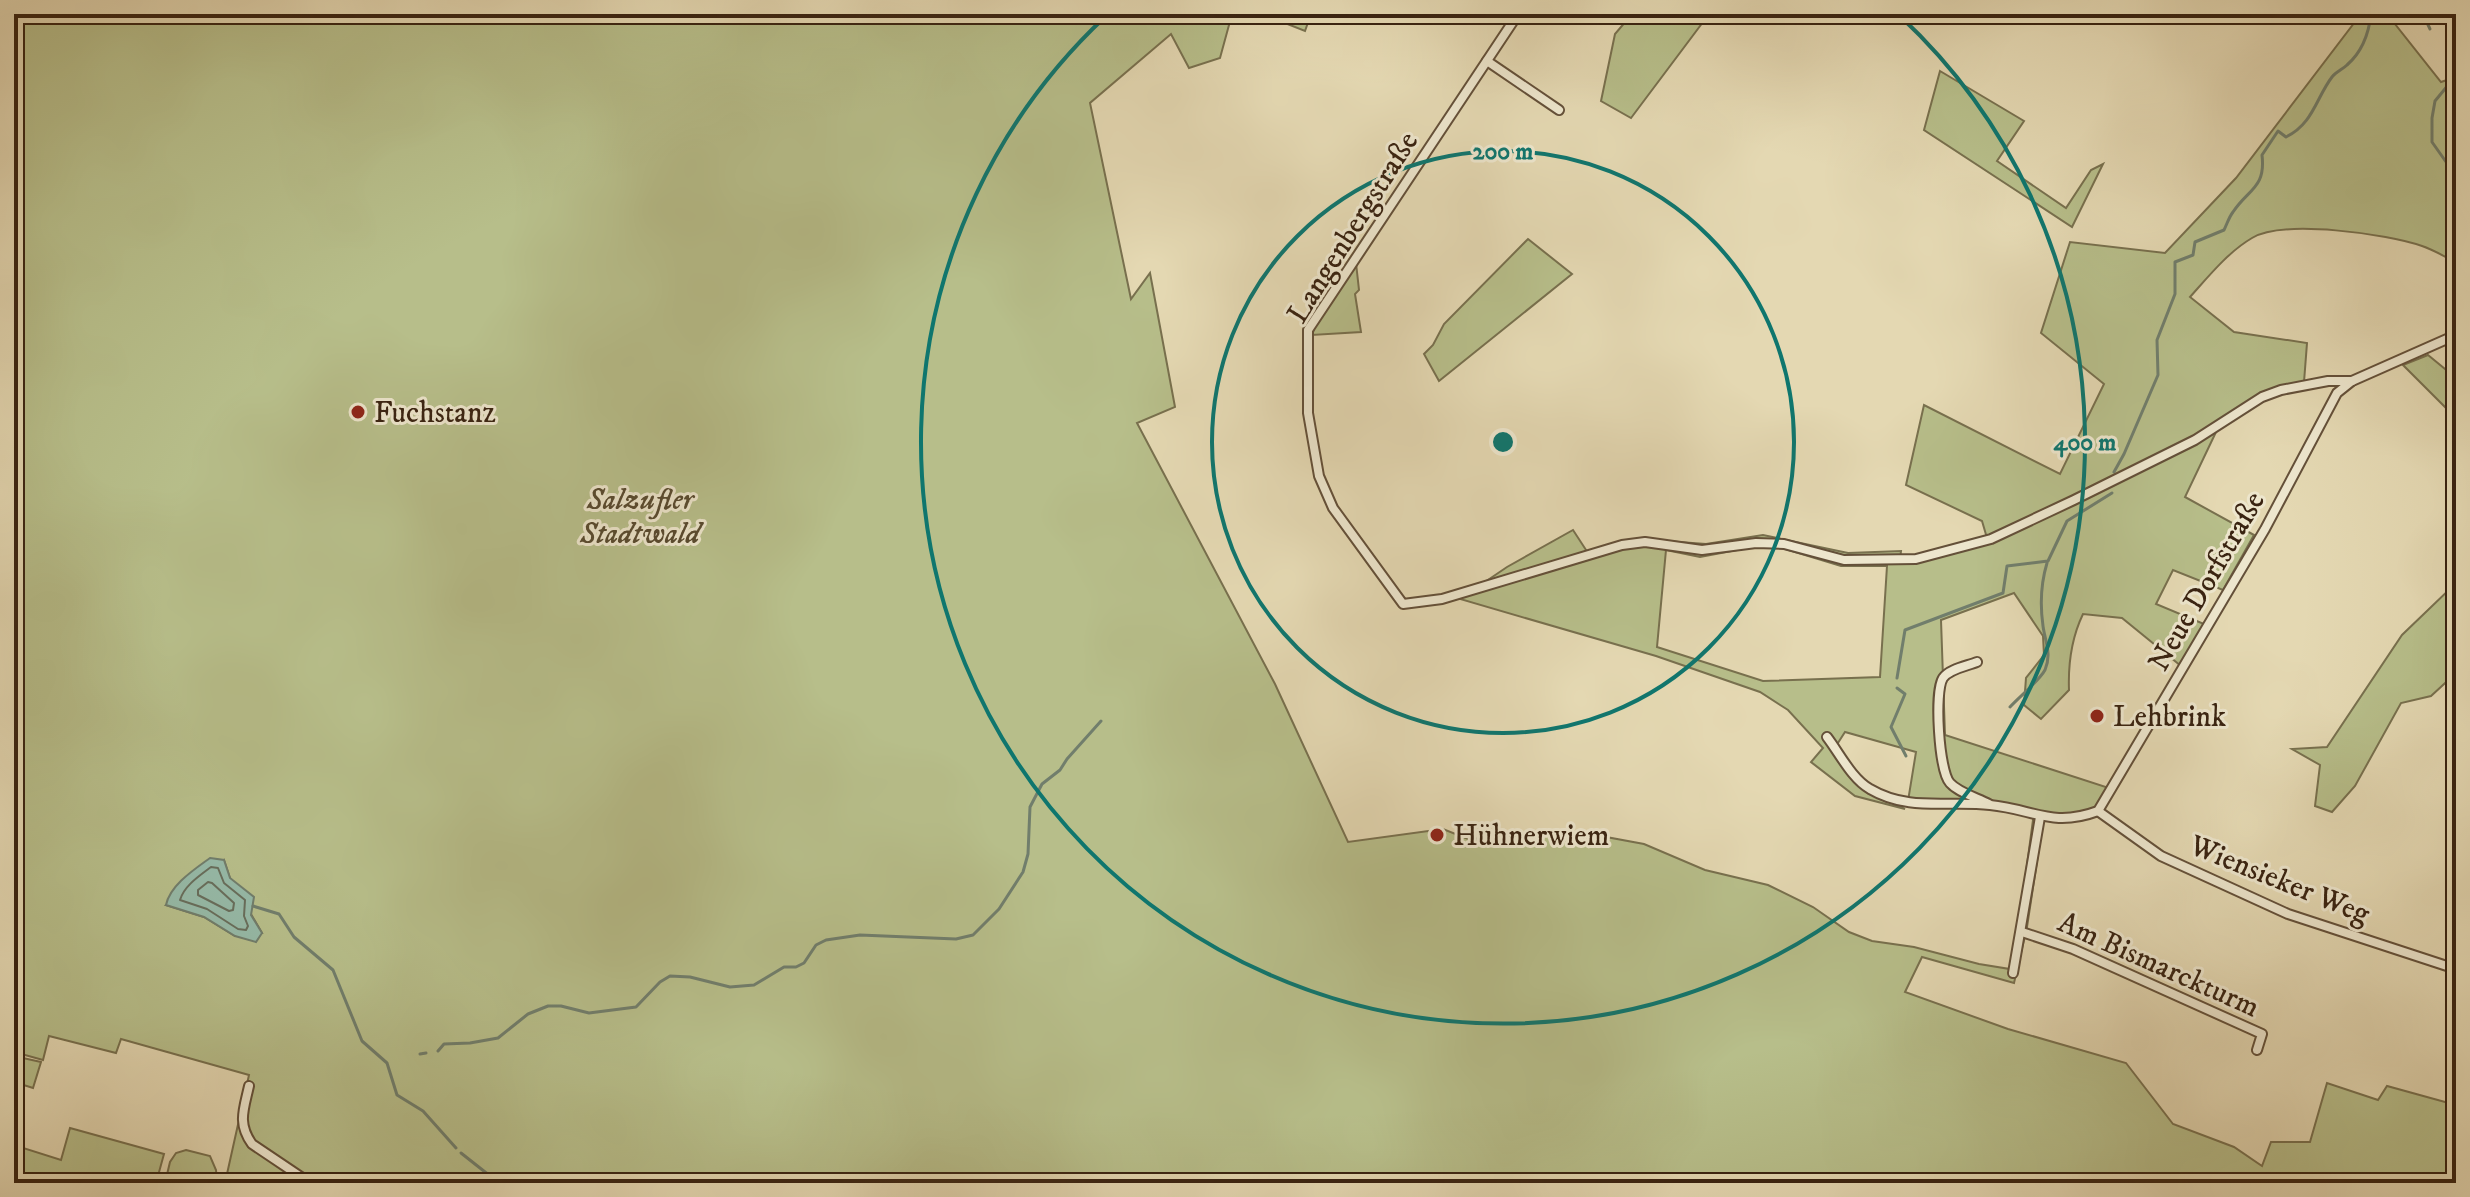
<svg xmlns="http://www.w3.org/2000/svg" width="2470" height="1197" viewBox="0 0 2470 1197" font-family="'IM FELL DW Pica',serif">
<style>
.green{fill:#b7be8a;stroke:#78704e;stroke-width:2;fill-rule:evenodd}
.water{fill:#96baa8;stroke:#717e6c;stroke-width:2}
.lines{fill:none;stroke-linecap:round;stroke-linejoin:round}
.shore{stroke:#686e5c;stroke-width:2}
.stream{stroke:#717e6c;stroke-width:3}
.minor-casing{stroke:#645039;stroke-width:12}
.minor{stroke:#ede6cd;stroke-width:8}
.ring{fill:none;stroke:#0f766e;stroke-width:4}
.poi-dot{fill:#8f2418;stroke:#ede6cd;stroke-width:3}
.labels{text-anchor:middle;stroke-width:6;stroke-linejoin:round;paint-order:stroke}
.street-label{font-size:30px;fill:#392311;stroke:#ede6cd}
.poi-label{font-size:30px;fill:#392311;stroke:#ede6cd;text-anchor:start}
.park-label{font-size:30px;font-style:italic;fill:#584a2f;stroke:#ede6cd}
.centre{fill:#0f766e;stroke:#ede6cd;stroke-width:4}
.ring-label{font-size:24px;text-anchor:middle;font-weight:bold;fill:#0f766e;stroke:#ede6cd;stroke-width:6;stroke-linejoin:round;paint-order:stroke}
</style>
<rect width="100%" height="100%" fill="#e4d8b2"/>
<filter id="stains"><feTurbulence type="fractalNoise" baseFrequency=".0025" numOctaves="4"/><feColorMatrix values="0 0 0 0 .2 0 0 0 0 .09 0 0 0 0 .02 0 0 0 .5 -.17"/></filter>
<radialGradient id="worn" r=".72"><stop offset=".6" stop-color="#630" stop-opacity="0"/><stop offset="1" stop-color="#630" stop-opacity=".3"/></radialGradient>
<!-- green -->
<g class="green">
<path d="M14,14h1218l-12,44 -31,10 -18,-34 -81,69 41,196 19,-26 25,134 -38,16 138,261 73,158 95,-13 25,10 85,-6 52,10 1,-6 38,7 61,26 63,15 45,22 36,25 23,9 42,6 65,17 31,5 8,-37 15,-112 10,2 -16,105 -13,56 -92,-26 -17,35 103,37 118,34 47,61 61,23 28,19 9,-24h39l17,-59 51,17 9,-14 69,19v34l-10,44h-2221l24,-108 -128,-36 -5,14 -67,-17 -6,24 -29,-8zM224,860l6,18 32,55 -27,3 -31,-19 -38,-12z"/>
<polygon points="1262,14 1311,14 1305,31"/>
<polygon points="1632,14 1709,14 1631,118 1601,101 1615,34"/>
<path d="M2361,14h26l54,68 15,-5v185c-11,-5 -22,-12 -34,-16 -34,-12 -139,-27 -170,-8 -24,14 -44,39 -62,59l44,35 73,11 -3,39 -41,11 -75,54 28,-15 -31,65 69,38 -31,55 -50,-20 -17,34 48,20 -23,42 -59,-48 -39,-4c-12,25 -15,49 -14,76l-28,29 -17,-14 2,-27 18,-23 -1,-19 -29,-43 -73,27 4,115 164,53 -11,20 -14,5 -30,2 -146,-14 8,-49 -71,-20 -9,14 -5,2 33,42 41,19 -50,-13 -44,-34 12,-14 -35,-38 -28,-18 -104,-36 -196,-57 47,-32 66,-37 15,23 64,-13 54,4 57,-9 85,18 53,-2 -1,9 87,-22 -5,-17 -76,-36 18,-80 136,69 44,-90 -63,-51 29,-91 95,11 71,-75zM1753,547l29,1 59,18h46l-7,111 -117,4 -106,-34 9,-97 34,7z"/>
<polygon points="1940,71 2024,121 1997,161 2066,208 2091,170 2103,164 2072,227 1924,130"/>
<polygon points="1528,239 1572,274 1439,381 1424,354 1433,345 1444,324"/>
<polygon points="1356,263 1359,290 1355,294 1361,332 1312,335 1317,321"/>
<polygon points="2428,355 2456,378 2456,418 2403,365"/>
<polygon points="2456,583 2456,673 2431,696 2401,703 2355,786 2332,812 2315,806 2320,765 2292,749 2327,747 2402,635"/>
<polygon points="14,1056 41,1062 33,1088 14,1082"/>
<polygon points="70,1128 164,1154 156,1183 14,1183 14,1145 61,1160"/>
<polygon points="186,1150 210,1156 216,1170 217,1183 165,1183 170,1162 176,1153"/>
</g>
<!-- water -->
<path class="water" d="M210,858l14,2 6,18 24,19 -3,18 11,18 -6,9 -21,-6 -31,-19 -38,-12c4,-20 29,-36 44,-47z"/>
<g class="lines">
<!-- shore -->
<g class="shore">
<path d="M211,867l7,1 6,15 21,17 -1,16 4,10 -2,4 -8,-1 -31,-20 -27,-9c4,-14 19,-24 31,-33z"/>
<polygon points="208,882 212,883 234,903 233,910 229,911 198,895 198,890"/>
</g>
<!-- stream -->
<g class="stream">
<polyline points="2423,14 2430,29"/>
<polyline points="2447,68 2449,84 2435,101 2432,118 2432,142 2456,176"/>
<path d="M2114,472l10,-18 34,-79 -1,-35 18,-46v-32l18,-7 2,-13 29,-12c3,-6 5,-13 9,-18 15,-23 33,-24 29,-57l16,-24 8,6c27,-13 30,-39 46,-60 4,-5 11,-8 15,-12 15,-13 22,-33 24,-51"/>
<polyline points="1897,678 1905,630 2003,593 2007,566 2048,561 2067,521 2112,493"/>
<polyline points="1897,688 1905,694 1891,727 1906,756"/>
<path d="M2010,707c9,-10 29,-26 35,-37 7,-16 0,-29 -2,-44 -3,-21 -2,-43 4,-63"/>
<polyline points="253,906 279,914 294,937 333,970 362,1041 387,1063 397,1095 423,1111 456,1148"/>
<polyline points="438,1051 444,1044 470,1043 498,1038 528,1014 548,1006 561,1006 589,1013 636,1007 660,982 670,976 690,977 730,987 754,985 784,967 796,967 804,963 816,945 826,940 860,935 956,939 973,935 999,909 1023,872 1028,854 1030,807 1042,784 1060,770 1067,759 1101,721"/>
<polyline points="420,1054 426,1053"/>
<polyline points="461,1153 499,1183"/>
</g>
<defs>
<g id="minor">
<polyline points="1518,14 1308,330 1308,413 1319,476 1333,508 1403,604 1442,599 1622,545 1645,542 1702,550 1756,543 1784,544 1844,560 1916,559 1991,539 2074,500 2195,440 2262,397 2281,390 2328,381 2352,381"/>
<polyline points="1487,61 1559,110"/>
<path d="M1977,662c-10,4 -28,7 -34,16 -9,14 -4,93 7,105 9,10 28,15 39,21"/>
<path d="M1827,737c13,17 25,42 43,52 39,23 78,11 120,16 43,4 62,23 108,6l167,-282 72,-136 15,-12 104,-46"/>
<polyline points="2098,811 2161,856 2288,914 2456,969"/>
<polyline points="2022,932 2073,949 2262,1034 2257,1050"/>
<polyline points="2013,973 2040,817"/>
<path d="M249,1086c-5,23 -12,37 3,58l58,39"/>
</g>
</defs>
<!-- minor casing -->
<use href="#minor" class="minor-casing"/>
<!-- minor -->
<use href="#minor" class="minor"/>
</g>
<!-- distance rings -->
<g class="ring">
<circle cx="1503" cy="442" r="291"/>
<path d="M1900 16A582 582 0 1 1 1106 16"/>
</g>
<!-- markers -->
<g class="poi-dot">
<circle cx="358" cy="412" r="8"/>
<circle cx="2097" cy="716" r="8"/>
<circle cx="1437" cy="835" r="8"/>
</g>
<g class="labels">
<!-- street labels -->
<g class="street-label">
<text transform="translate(1352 227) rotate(-58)" y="10">Langenbergstraße</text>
<text transform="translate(2206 581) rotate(-60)" y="10">Neue Dorfstraße</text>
<text transform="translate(2280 879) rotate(22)" y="10">Wiensieker Weg</text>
<text transform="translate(2159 964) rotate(24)" y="10">Am Bismarckturm</text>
</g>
<!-- poi labels -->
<g class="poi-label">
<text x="374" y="422">Fuchstanz</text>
<text x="2113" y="726">Lehbrink</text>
<text x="1453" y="845">Hühnerwiem</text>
</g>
<!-- park labels -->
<g class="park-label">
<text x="640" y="509">Salzufler<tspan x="640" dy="34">Stadtwald</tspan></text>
</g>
</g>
<circle cx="1503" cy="442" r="12" class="centre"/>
<g class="ring-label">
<text x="1503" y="159">200 m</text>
<text x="2085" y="450">400 m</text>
</g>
<!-- margin -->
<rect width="2470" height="1197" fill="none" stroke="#e4d8b2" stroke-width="48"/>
<rect x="16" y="16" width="2438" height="1165" fill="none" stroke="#392311" stroke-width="4"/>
<rect x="24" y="24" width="2422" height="1149" fill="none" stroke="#392311" stroke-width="2"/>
<rect width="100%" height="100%" filter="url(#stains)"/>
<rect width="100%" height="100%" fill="url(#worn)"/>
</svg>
